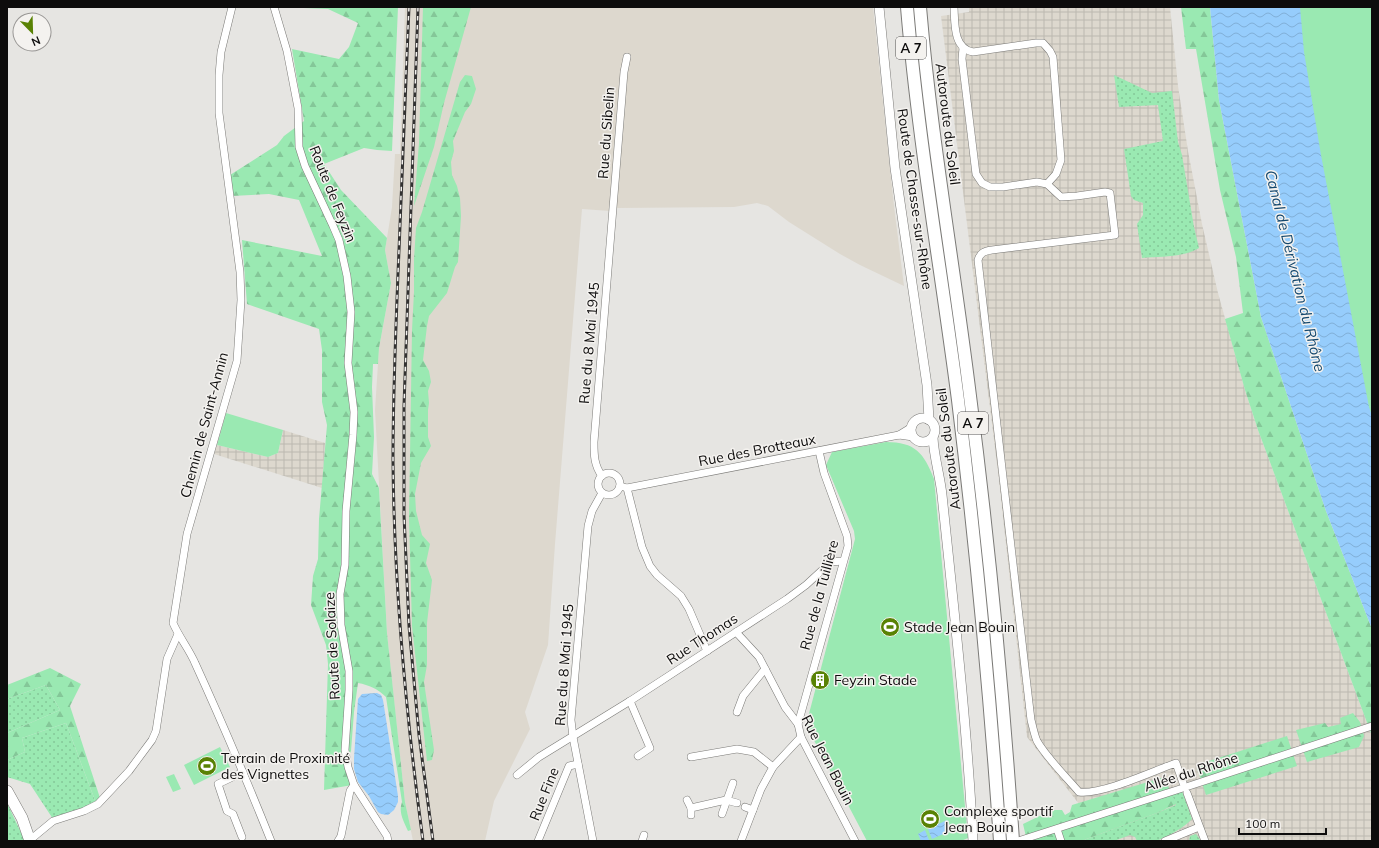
<svg xmlns="http://www.w3.org/2000/svg" width="1379" height="848" viewBox="0 0 1379 848" font-family="Mulish,sans-serif">
<style>
.industrial{fill:url(#industrial-grid)}
.built{fill:#ddd8ce}
.grass{fill:url(#grass-dots)}
.forest{fill:url(#forest-firs)}
.green{fill:#9ae9b2}
.water{fill:url(#water-waves)}
.lines{fill:none;stroke-linecap:round;stroke-linejoin:round}
.minor-casing{stroke:#7b7a77;stroke-width:8}
.secondary-casing{stroke:#7b7a77;stroke-width:10}
.primary-casing{stroke:#7b7a77;stroke-width:12}
.motorway-casing{stroke:#7b7a77;stroke-width:14}
.minor{stroke:#fff;stroke-width:7}
.secondary{stroke:#fff;stroke-width:9}
.primary{stroke:#fff;stroke-width:11}
.motorway{stroke:#fff;stroke-width:12}
.rail-casing{stroke:#323131;stroke-width:3}
.rail{stroke:#f4f2ef;stroke-width:1.5;stroke-dasharray:4.5;stroke-linecap:butt}
.labels{text-anchor:middle;stroke-width:3;stroke-linejoin:round;paint-order:stroke}
.shield{fill:#f4f2ef;stroke:#525150;stroke-width:1}
.shield-label{font-size:13px;font-weight:bold;fill:#0d0c0c}
.street-label{font-size:14px;fill:#0d0c0c;stroke:#f4f2ef}
.poi-label{font-size:14px;fill:#0d0c0c;stroke:#f4f2ef;text-anchor:start}
.water-label{font-size:15px;font-style:italic;fill:#14486e;stroke:#f4f2ef}
</style>
<defs>
<pattern id="industrial-grid" width="8" height="8" patternUnits="userSpaceOnUse"><rect width="8" height="8" fill="#ddd8ce"/><path d="M0 4h8M4 0v8" fill="none" stroke="#bcb8b0"/></pattern>
<pattern id="grass-dots" width="8" height="8" patternUnits="userSpaceOnUse"><rect width="8" height="8" fill="#9ae9b2"/><path d="M2 2h.1M6 6h.1" fill="none" stroke="#84c798" stroke-width="1.8" stroke-linecap="round"/></pattern>
<pattern id="forest-firs" width="22" height="20" patternUnits="userSpaceOnUse"><rect width="22" height="20" fill="#9ae9b2"/><path d="M5 1l3.5 6h-7zM16 11l3.5 6h-7z" fill="#84c798"/></pattern>
<pattern id="water-waves" width="16" height="10" patternUnits="userSpaceOnUse"><rect width="16" height="10" fill="#96cdfc"/><path d="M0 5q4-4 8 0t8 0" fill="none" stroke="#80afd7"/></pattern>
</defs>
<rect width="100%" height="100%" fill="#e6e5e2"/>
<!-- industrial -->
<g class="industrial">
<polygon points="969,7 1170,7 1178,86 1188,151 1202,224 1218,293 1245,390 1258,430 1372,736 1372,841 1057,841 1079,804 1027,737 999,480 941,16 969,12"/>
<polygon points="283,430 325,443 322,488 214,454 217,445 268,457 278,453"/>
</g>
<!-- built -->
<polygon class="built" points="405,7 873,7 894,206 904,286 860,265 840,254 789,222 768,206 757,203 734,207 618,208 610,211 582,209 555,544 548,645 525,712 530,729 494,801 485,841 413,841 405,802 395,710 387,633 375,410 379,348 391,283 385,250 392,207 395,154 400,154"/>
<!-- grass -->
<g class="grass">
<path d="M1114,75l38,18 20,-2 6,51 4,13 12,72 5,21c-17,10 -38,8 -57,10l-5,-34 6,-9v-12l-9,-3 -3,-4 -7,-47 39,-8 -5,-36 -39,2z"/>
<polygon points="46,685 60,710 7,733 7,699"/>
<polygon points="66,723 96,803 82,810 53,819 30,784 7,777 7,760 25,752 22,738"/>
<path d="M1182,791l10,28c-7,8 -25,18 -36,22 -5,1 -13,0 -19,0l-2,-4 -5,-2 -16,6h-33l76,-28 19,-8 -4,-10z"/>
<polygon points="7,803 25,841 7,841"/>
<polygon points="1196,834 1201,841 1189,841 1190,836"/>
</g>
<!-- forest -->
<g class="forest">
<path d="M279,7h119l-6,144 -15,-1 -13,-2 -40,16 17,26 46,48 -2,12 6,33 -12,65 -1,16h-5l-1,23 2,50 -2,37 7,14 8,145 18,169 6,28 -3,1c-4,-9 -10,-19 -6,-29l-16,-105c-8,-8 -17,-12 -28,-14l-4,29 -3,39 -7,15 8,19 -28,5 4,-126 -2,-19 -15,-40 2,-29 5,-17 1,-40 8,-94 -5,-23v-52l-3,-21 -72,-25 -5,-64 80,16 -23,-56 -30,-6 -37,2 -2,-21 47,-30 7,-9 20,-15 -12,-72 47,10 10,-12 9,-24 -30,-14z"/>
<polygon points="423,7 471,7 444,103 434,147 414,206 419,143"/>
<polygon points="1181,7 1210,7 1219,100 1261,317 1326,511 1372,629 1372,736 1258,430 1245,390 1225,319 1243,313 1236,257 1220,190 1196,49 1186,49"/>
<polygon points="465,75 472,76 476,89 471,104 465,112 453,141 454,151 451,162 452,175 457,186 460,198 461,216 458,262 455,267 447,293 429,316 427,326 423,360 429,371 431,382 428,391 429,403 428,410 428,437 431,446 421,463 415,494 416,511 422,535 430,544 426,563 432,580 427,623 427,665 424,682 434,750 432,760 427,761 412,626 409,518 412,330 414,292 414,259 416,228 422,212 460,82"/>
<polygon points="50,668 81,684 70,706 100,798 96,803 66,723 22,738 25,752 7,760 7,733 60,710 46,685 7,699 7,685"/>
<polygon points="1353,713 1360,722 1364,736 1359,747 1307,762 1296,730 1325,723 1328,727 1341,724 1340,718"/>
<polygon points="1287,736 1297,766 1206,795 1197,768 1202,766 1203,763"/>
<polygon points="1161,778 1165,779 1176,804 1157,813 1081,841 1027,841 1023,824 1052,810 1062,810 1065,815 1070,812 1072,805"/>
</g>
<!-- green -->
<g class="green">
<polygon points="1265,7 1372,7 1372,518"/>
<polygon points="226,413 283,430 278,453 268,457 217,445"/>
<path d="M886,442c29,0 38,11 48,37l34,359 -7,3h-94l-61,-116 49,-186 -1,-8 -28,-66 6,-13z"/>
<polygon points="220,747 230,767 194,785 184,765"/>
<polygon points="174,774 181,789 173,792 166,777"/>
</g>
<!-- water -->
<g class="water">
<polygon points="1210,7 1300,7 1304,52 1321,155 1369,407 1372,416 1372,629 1326,511 1261,317 1219,100"/>
<polygon points="377,693 381,695 383,700 398,796 398,802 394,810 388,815 381,814 378,812 369,796 358,782 354,769 354,758 358,699 362,694"/>
<polygon points="947,820 952,830 932,839 928,829"/>
<polygon points="925,830 929,840 921,841 918,834"/>
</g>
<g class="lines">
<defs>
<g id="minor">
<path d="M232,7l-11,45 -2,23v38l21,159 1,28 -4,61 -50,173 -14,89c6,14 16,26 22,40 27,59 52,118 76,178"/>
<polyline points="274,7 287,51 298,108 299,147 305,166 333,226 339,240 347,276 351,312 348,363 354,412 353,435 346,511 345,565 340,594 341,625 349,671 349,690 345,750 348,767 354,785 387,836 388,841"/>
<path d="M954,7c1,17 -1,41 19,45l63,-9h7l7,8 3,6 8,103 -5,14 -9,10"/>
<path d="M963,48l-1,11 14,115 6,9 8,4h13l34,-5 10,2 14,13 16,-1 28,-4 5,1 5,42 -123,15c-8,1 -12,3 -14,10l53,460c2,7 3,14 6,21 9,16 30,37 42,51 23,3 74,-21 97,-29l7,20"/>
<polyline points="899,435 912,427"/>
<circle cx="609" cy="484" r="11"/>
<path d="M602,476c-8,-11 -8,-21 -8,-34l30,-370 3,-15"/>
<polyline points="620,486 627,488 899,435 913,437"/>
<polyline points="627,488 642,547 650,566 657,575 681,596 689,609 707,651"/>
<polyline points="736,632 759,657 785,707 798,724 801,737 855,841"/>
<polyline points="630,701 650,748 638,756"/>
<polyline points="737,712 743,696 765,669"/>
<polyline points="798,724 848,546 847,536 824,473 819,451"/>
<polyline points="691,757 737,749 754,752 773,767"/>
<polyline points="517,775 539,757 630,701 787,599 806,585 831,562 843,561"/>
<polyline points="1187,793 1205,841"/>
<polyline points="687,800 691,808"/>
<polyline points="745,807 753,810"/>
<polyline points="722,814 733,783"/>
<polyline points="691,815 691,808 726,800 737,803"/>
<polyline points="1057,829 1061,841"/>
<polyline points="242,837 233,814 227,811 218,784 243,772"/>
<polyline points="30,840 53,821 84,811 98,804 129,771 152,740 156,731 167,659 178,634"/>
<polyline points="338,841 341,836 350,791 354,785"/>
<polyline points="538,841 569,766 578,764"/>
<polyline points="593,841 573,737 571,720 588,526 592,511 602,493"/>
<polyline points="642,841 644,835"/>
<polyline points="741,841 761,789 773,767 801,737"/>
<polyline points="1018,841 1186,787 1372,726"/>
<polyline points="1165,841 1199,827"/>
</g>
<g id="secondary">
<polyline points="879,7 895,168 927,385 929,420"/>
<circle cx="923" cy="430" r="12"/>
<path d="M933,438c1,19 7,38 9,57 12,115 25,230 31,346"/>
</g>
<polyline id="primary" points="7,791 22,818 30,841"/>
<g id="motorway">
<path d="M907,7c11,132 34,262 51,393 18,147 32,294 42,441"/>
<path d="M920,7c11,130 34,259 50,389 19,148 33,296 43,445"/>
</g>
</defs>
<!-- minor casing -->
<use href="#minor" class="minor-casing"/>
<!-- secondary casing -->
<use href="#secondary" class="secondary-casing"/>
<!-- primary casing -->
<use href="#primary" class="primary-casing"/>
<!-- motorway casing -->
<use href="#motorway" class="motorway-casing"/>
<!-- minor -->
<use href="#minor" class="minor"/>
<!-- secondary -->
<use href="#secondary" class="secondary"/>
<!-- primary -->
<use href="#primary" class="primary"/>
<!-- motorway -->
<use href="#motorway" class="motorway"/>
<defs>
<g id="rail">
<path d="M409,7c-4,81 -7,162 -10,243 -3,70 -6,140 -6,210 1,128 13,255 30,381"/>
<polyline points="418,7 404,406 404,515 409,626 419,735 433,841"/>
</g>
</defs>
<!-- rail casing -->
<use href="#rail" class="rail-casing"/>
<!-- rail -->
<use href="#rail" class="rail"/>
</g>
<!-- icons -->
<defs>
<symbol id="stadium-disc" viewBox="-11 -11 22 22"><circle r="9.5" fill="#598204" stroke="#f4f2ef"/><path d="M0-5a6.5 5 0 1 0 0 10a6.5 5 0 1 0 0-10ZM-3.5-1.8h7v3.6h-7Z" fill="#fff"/></symbol>
<symbol id="building-disc" viewBox="-11 -11 22 22"><circle r="9.5" fill="#598204" stroke="#f4f2ef"/><path d="M-4-6H4V6H1V3H-1V6H-4ZM-2.5-4.3h1.7v1.8h-1.7ZM.8-4.3h1.7v1.8H.8ZM-2.5-1h1.7V.8h-1.7ZM.8-1h1.7V.8H.8Z" fill="#fff"/></symbol>
</defs>
<g fill-rule="evenodd">
<use href="#stadium-disc" x="879" y="616" width="22" height="22"/>
<use href="#building-disc" x="809" y="669" width="22" height="22"/>
<use href="#stadium-disc" x="196" y="755" width="22" height="22"/>
<use href="#stadium-disc" x="919" y="808" width="22" height="22"/>
</g>
<g class="labels">
<!-- shield labels -->
<g class="shield">
<rect x="896" y="37" width="30" height="22" rx="3"/>
<rect x="958" y="412" width="30" height="22" rx="3"/>
</g>
<g class="shield-label">
<text x="911" y="53">A 7</text>
<text x="973" y="428">A 7</text>
</g>
<!-- street labels -->
<g class="street-label">
<text transform="translate(948 124) rotate(83)" y="5">Autoroute du Soleil</text>
<text transform="translate(606 133) rotate(-86)" y="5">Rue du Sibelin</text>
<text transform="translate(333 194) rotate(68)" y="5">Route de Feyzin</text>
<text transform="translate(915 199) rotate(82)" y="5">Route de Chasse-sur-Rhône</text>
<text transform="translate(589 343) rotate(-85)" y="5">Rue du 8 Mai 1945</text>
<text transform="translate(204 425) rotate(-75)" y="5">Chemin de Saint-Annin</text>
<text transform="translate(948 449) rotate(-97)" y="5">Autoroute du Soleil</text>
<text transform="translate(757 450) rotate(-11)" y="5">Rue des Brotteaux</text>
<text transform="translate(819 595) rotate(-75)" y="5">Rue de la Tuillière</text>
<text transform="translate(702 639) rotate(-33)" y="5">Rue Thomas</text>
<text transform="translate(332 646) rotate(-93)" y="5">Route de Solaize</text>
<text transform="translate(564 665) rotate(-86)" y="5">Rue du 8 Mai 1945</text>
<text transform="translate(828 760) rotate(63)" y="5">Rue Jean Bouin</text>
<text transform="translate(1191 772) rotate(-18)" y="5">Allée du Rhône</text>
<text transform="translate(544 794) rotate(-68)" y="5">Rue Fine</text>
</g>
<!-- poi labels -->
<g class="poi-label">
<text x="904" y="632">Stade Jean Bouin</text>
<text x="834" y="685">Feyzin Stade</text>
<text x="221" y="763">Terrain de Proximité<tspan x="221" dy="16">des Vignettes</tspan></text>
<text x="944" y="816">Complexe sportif<tspan x="944" dy="16">Jean Bouin</tspan></text>
</g>
<!-- water labels -->
<g class="water-label">
<text transform="translate(1295 271) rotate(76)" y="5">Canal de Dérivation du Rhône</text>
</g>
</g>
<!-- border -->
<rect width="1379" height="848" fill="none" stroke="#0d0c0c" stroke-width="16"/>
<!-- north arrow -->
<g transform="translate(32 32) rotate(157)"><circle r="19" fill="#f4f2ef" stroke="#989694"/>
<path d="M0-3L7 15L0 10L-7 15Z" fill="#598204"/>
<text y="-6" font-size="11" font-weight="bold" text-anchor="middle" fill="#0d0c0c">N</text>
</g>
<!-- scale -->
<path d="M1239 828v6h87v-6" fill="none" stroke="#0d0c0c" stroke-width="2"/>
<text x="1245" y="828" font-size="12" fill="#0d0c0c" stroke="#f4f2ef" stroke-width="3" paint-order="stroke">100 m</text>
</svg>
